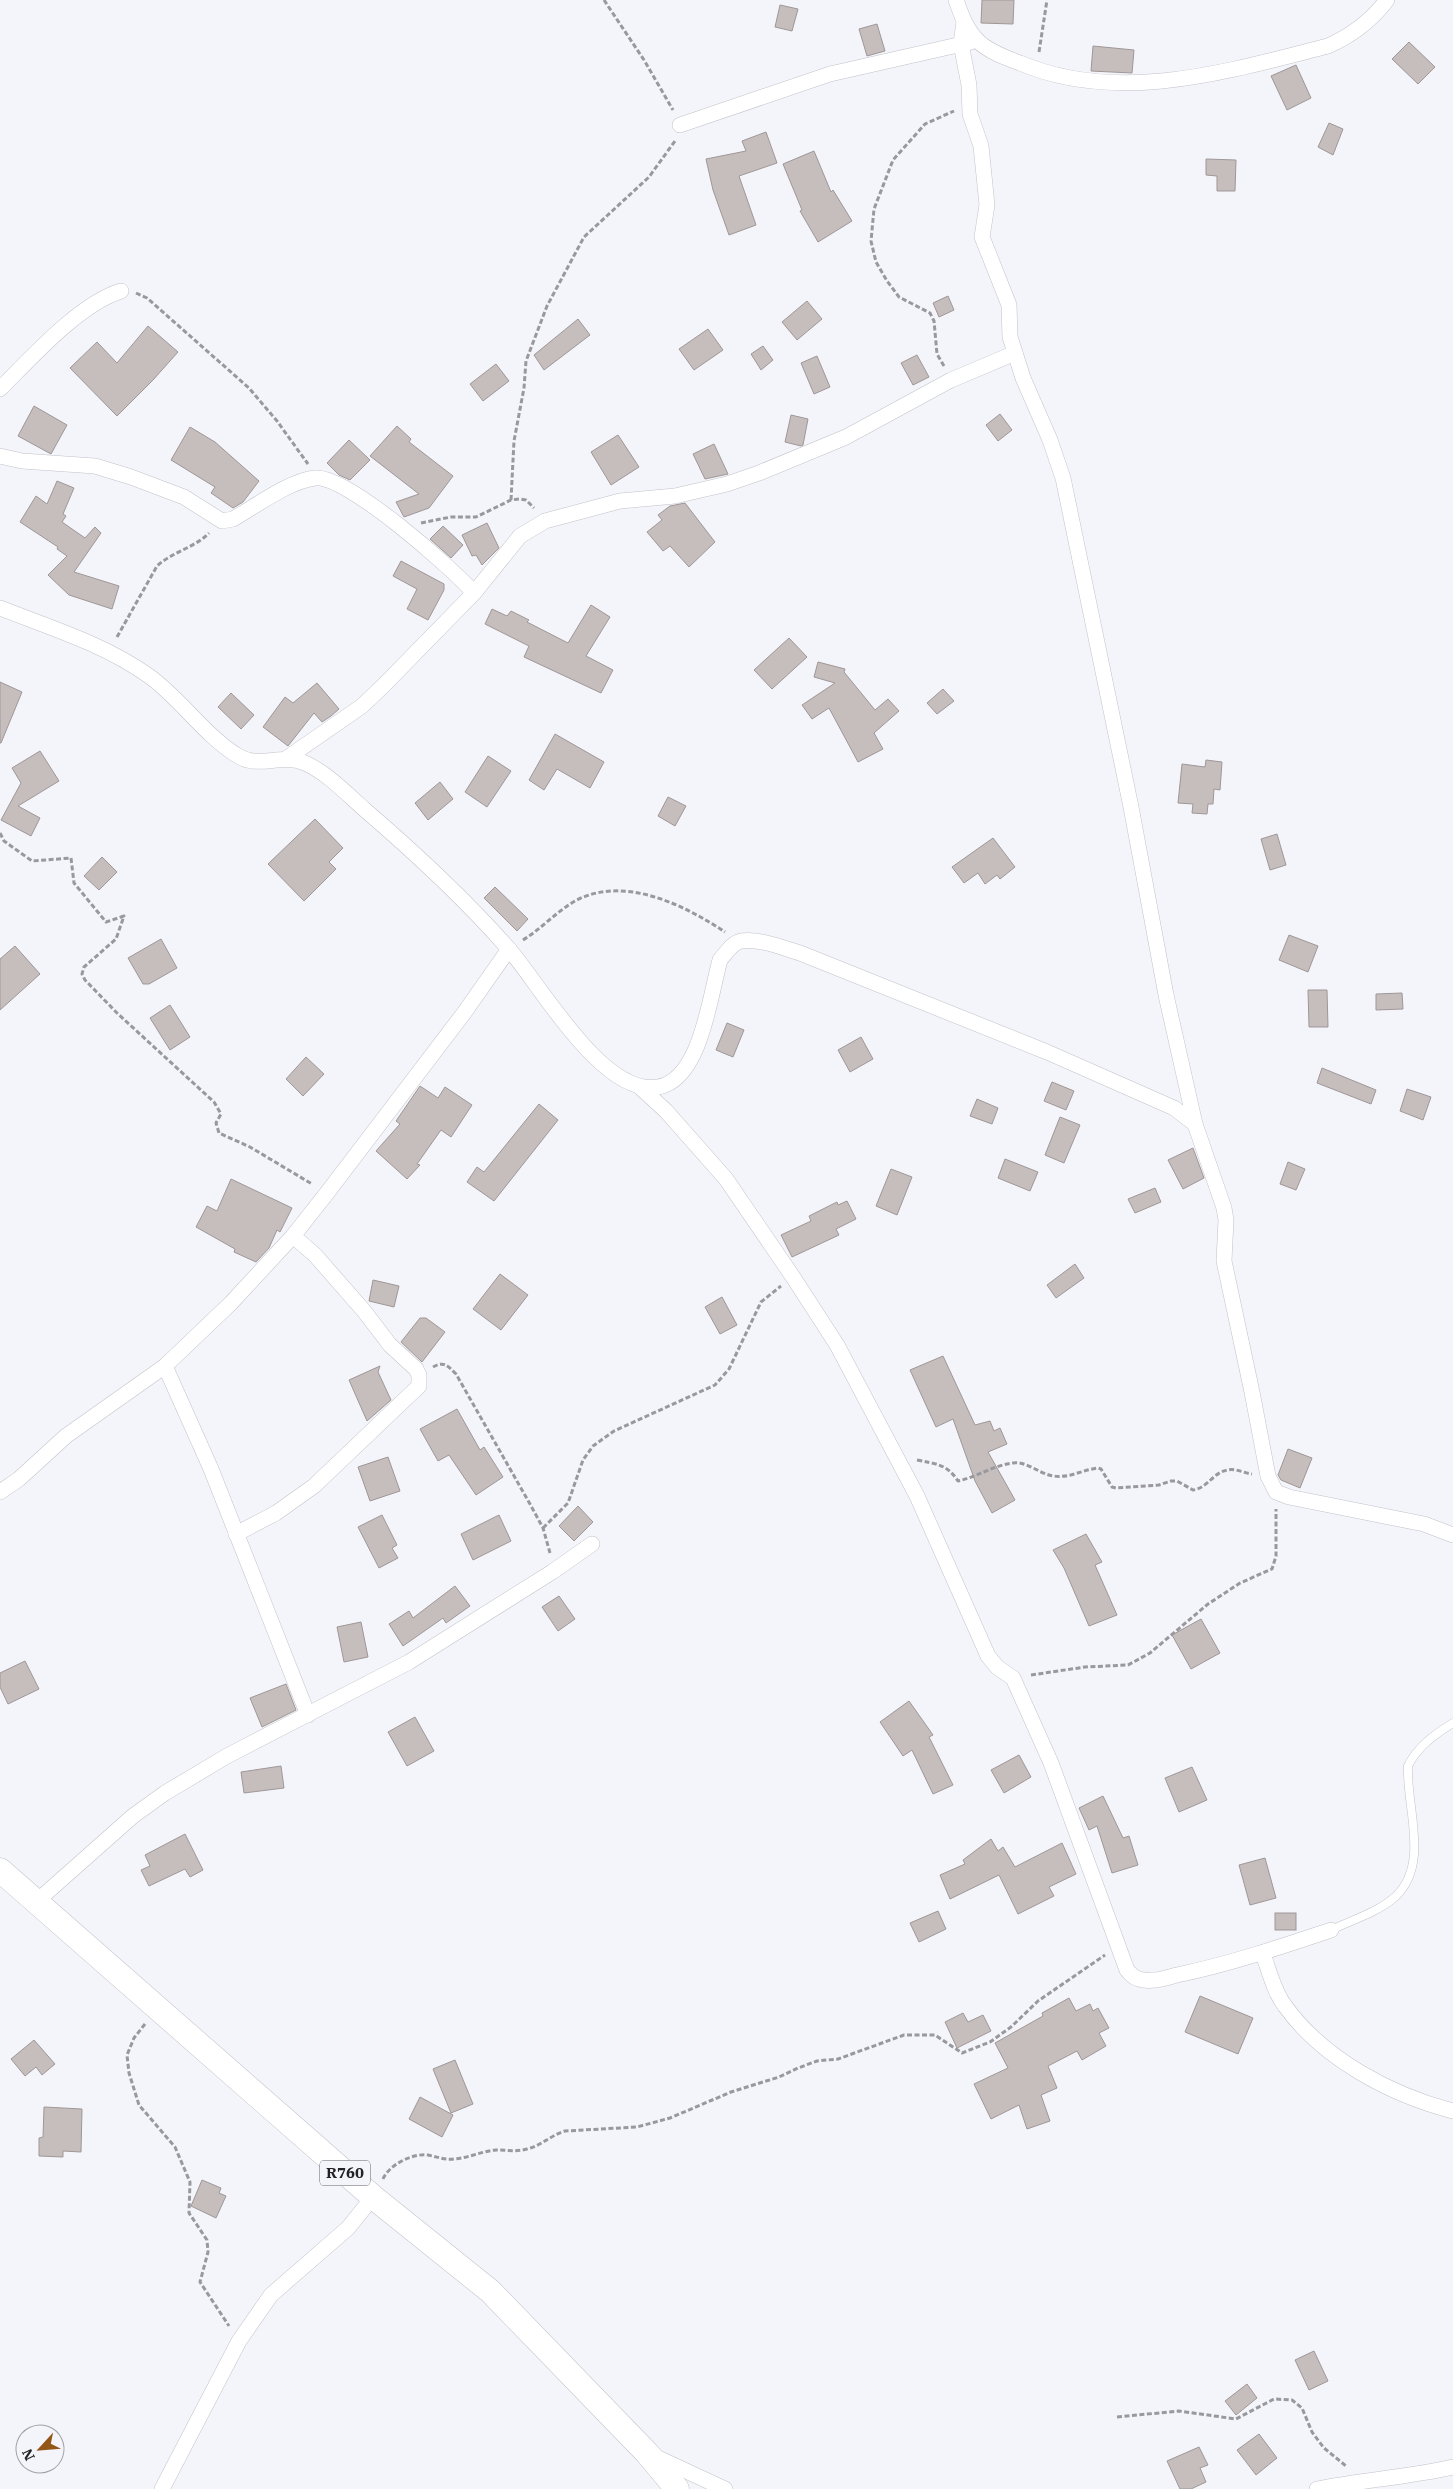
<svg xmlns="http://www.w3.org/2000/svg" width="1453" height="2489" viewBox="0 0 1453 2489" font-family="'IBM Plex Serif',serif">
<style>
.building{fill:#c6bebd;stroke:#9f9797}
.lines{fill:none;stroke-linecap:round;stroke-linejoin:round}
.lane-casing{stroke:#c2c3c9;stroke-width:9}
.street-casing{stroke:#c2c3c9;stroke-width:16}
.primary-casing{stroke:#c2c3c9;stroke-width:25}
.path{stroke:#98989d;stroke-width:3;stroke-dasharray:5 2.5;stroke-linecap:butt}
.lane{stroke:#fff;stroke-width:8}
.street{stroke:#fff;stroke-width:15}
.primary{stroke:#fff;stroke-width:24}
.labels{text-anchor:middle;stroke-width:4;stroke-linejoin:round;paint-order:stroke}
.shield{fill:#f4f4fb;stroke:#626265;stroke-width:1}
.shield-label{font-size:15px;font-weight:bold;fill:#232325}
</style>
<rect width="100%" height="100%" fill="#f4f4fb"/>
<!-- building -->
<g class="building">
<polygon points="982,0 1014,0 1013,24 981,23"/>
<polygon points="780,5 798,9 792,31 775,27"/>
<polygon points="877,24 885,51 867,56 859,29"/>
<polygon points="1409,42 1435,67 1418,84 1392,59"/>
<polygon points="1093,46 1134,50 1132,73 1091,71"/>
<polygon points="1296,65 1311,98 1287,110 1271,76"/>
<polygon points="1329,123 1343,129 1333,155 1318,147"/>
<polygon points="766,132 777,163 739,176 756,225 729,235 713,190 706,159 746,151 742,141"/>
<polygon points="814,151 831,192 833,190 852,221 818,242 800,211 802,210 783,164"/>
<polygon points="1206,159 1236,160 1235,191 1217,191 1217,176 1206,175"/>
<polygon points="948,296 954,310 939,317 933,303"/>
<polygon points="807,301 822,319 797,340 782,322"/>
<polygon points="578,319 590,335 544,370 534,355"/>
<polygon points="148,326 178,352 153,380 117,416 70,368 97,342 117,363"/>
<polygon points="708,329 723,350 694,370 679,349"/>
<polygon points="763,346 773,360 761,370 751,354"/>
<polygon points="917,355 929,377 913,385 901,363"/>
<polygon points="817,356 830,387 814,394 801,363"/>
<polygon points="496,364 509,381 483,401 470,384"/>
<polygon points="34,406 67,425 51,454 18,436"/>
<polygon points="1000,414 1012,430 998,441 986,425"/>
<polygon points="791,415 808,419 803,445 801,446 785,442"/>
<polygon points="397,426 411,439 409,442 453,476 429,508 404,517 396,502 419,494 370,456"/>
<polygon points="190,427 215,442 259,481 243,502 233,508 211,493 215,487 171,460"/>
<polygon points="618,435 639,467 611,485 591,452"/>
<polygon points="349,440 370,460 350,480 339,475 327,463"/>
<polygon points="714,444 728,474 705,479 693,454"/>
<polygon points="57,481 74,488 63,514 66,516 62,522 85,538 95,527 101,533 74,572 119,586 112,609 69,595 48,575 67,556 57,549 58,547 20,522 36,496 47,504"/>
<polygon points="685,503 715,542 689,567 670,546 663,551 647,532 662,520 658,515 670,506"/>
<polygon points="487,523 499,548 482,565 476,555 472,556 462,535"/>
<polygon points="443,526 463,545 451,558 430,539"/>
<polygon points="401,561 444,584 444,590 428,620 407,609 417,589 393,576"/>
<polygon points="591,605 610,617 586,656 613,670 601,693 524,657 529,646 485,624 492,609 507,616 511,611 529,620 527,622 568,643"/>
<polygon points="789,638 807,657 772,689 754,670"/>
<polygon points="818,662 845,669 844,672 875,710 888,699 899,711 874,733 883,749 858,762 829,708 812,719 802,705 835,683 814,677"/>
<polygon points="0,682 22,692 1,743 0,743"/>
<polygon points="317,683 339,709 331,716 322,722 314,713 288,746 263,727 285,697 293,703"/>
<polygon points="943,689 954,701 937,714 927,703"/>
<polygon points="231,693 254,715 241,729 218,707"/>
<polygon points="555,734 604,762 590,788 557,769 544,790 529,780"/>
<polygon points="40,751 59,781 18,806 40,818 31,836 1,820 21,783 12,768"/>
<polygon points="488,756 511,771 487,807 465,792"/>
<polygon points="1206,760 1222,762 1220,790 1214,789 1213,804 1208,804 1207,814 1192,813 1193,804 1178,803 1182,764 1205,767"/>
<polygon points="440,782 453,799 428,820 415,803"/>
<polygon points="668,797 686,806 675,826 658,816"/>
<polygon points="315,819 343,848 329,862 336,869 304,901 268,864"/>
<polygon points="1277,834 1286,865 1270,870 1261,839"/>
<polygon points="993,838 1015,867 1000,879 997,875 985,884 978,873 964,883 952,867"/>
<polygon points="102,857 117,872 99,890 84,876"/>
<polygon points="495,887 528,919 517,931 484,898"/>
<polygon points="1289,935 1318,946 1308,972 1279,960"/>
<polygon points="161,939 177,968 149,984 143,984 128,958"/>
<polygon points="15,946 40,974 0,1010 0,959"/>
<polygon points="1308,990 1327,990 1328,1027 1309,1027"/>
<polygon points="1402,993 1403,1009 1376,1010 1376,994"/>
<polygon points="170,1005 190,1037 170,1050 150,1018"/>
<polygon points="727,1023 744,1030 733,1057 716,1050"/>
<polygon points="861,1037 873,1059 850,1072 838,1050"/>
<polygon points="306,1057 324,1074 303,1096 286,1079"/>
<polygon points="1322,1068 1376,1090 1371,1104 1317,1083"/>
<polygon points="1052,1082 1074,1091 1066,1110 1044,1101"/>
<polygon points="420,1086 438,1098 445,1087 472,1105 451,1137 441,1130 417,1164 420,1165 407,1179 376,1151 400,1124 396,1121"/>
<polygon points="1407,1089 1431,1097 1423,1120 1400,1111"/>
<polygon points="977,1099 998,1108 992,1124 970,1116"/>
<polygon points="539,1104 558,1120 494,1201 467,1182 477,1167 484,1172"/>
<polygon points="1060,1117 1080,1125 1064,1163 1045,1155"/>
<polygon points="1193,1148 1204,1178 1183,1189 1168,1160"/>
<polygon points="1005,1159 1038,1172 1030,1191 998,1178"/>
<polygon points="1288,1162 1305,1169 1296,1190 1280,1184"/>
<polygon points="891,1169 912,1177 897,1215 876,1206"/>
<polygon points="231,1179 292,1208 280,1232 277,1230 269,1248 256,1262 234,1252 235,1249 196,1227 207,1206 217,1211"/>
<polygon points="1155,1188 1161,1202 1135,1213 1128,1199"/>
<polygon points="847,1201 856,1219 836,1229 839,1235 792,1257 781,1235 811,1221 809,1216 837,1202 838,1205"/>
<polygon points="1075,1264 1084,1278 1056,1298 1047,1285"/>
<polygon points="500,1274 528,1295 501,1330 473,1309"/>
<polygon points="373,1280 399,1286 394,1307 369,1301"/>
<polygon points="722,1297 737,1325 720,1334 705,1307"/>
<polygon points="420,1318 426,1318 445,1332 422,1362 401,1342"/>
<polygon points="943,1356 975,1425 990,1421 994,1431 1000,1428 1007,1444 988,1452 1015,1500 992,1513 975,1481 953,1419 936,1427 910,1370"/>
<polygon points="380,1366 378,1372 391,1400 367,1421 349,1380"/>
<polygon points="457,1409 480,1450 484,1447 503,1477 476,1495 449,1455 438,1461 420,1429"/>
<polygon points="1288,1449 1312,1458 1300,1488 1281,1480 1278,1475"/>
<polygon points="388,1457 400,1491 370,1501 358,1467"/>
<polygon points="578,1506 593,1522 574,1541 559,1526"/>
<polygon points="382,1515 397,1545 392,1548 398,1558 379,1568 358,1527"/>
<polygon points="499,1515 511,1541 473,1560 461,1534"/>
<polygon points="1086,1534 1102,1562 1095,1565 1117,1615 1089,1626 1064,1568 1053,1550"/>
<polygon points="455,1586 470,1606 446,1623 443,1618 403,1646 389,1624 409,1611 413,1618"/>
<polygon points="559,1596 575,1619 558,1631 542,1607"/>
<polygon points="1201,1619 1220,1653 1191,1669 1172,1635"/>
<polygon points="361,1622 368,1657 344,1662 337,1627"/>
<polygon points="25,1661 39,1689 8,1704 0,1687 0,1673"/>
<polygon points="286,1684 296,1710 262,1727 250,1698"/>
<polygon points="909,1701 933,1735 929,1737 953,1785 933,1794 912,1750 903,1756 880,1722"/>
<polygon points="415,1717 434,1751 407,1766 388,1732"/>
<polygon points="1019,1755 1031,1777 1004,1793 991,1770"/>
<polygon points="281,1766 284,1788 244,1793 241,1772"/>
<polygon points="1192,1767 1207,1800 1179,1812 1165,1778"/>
<polygon points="1103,1796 1123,1838 1129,1836 1138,1865 1112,1873 1097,1826 1089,1830 1079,1808"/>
<polygon points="185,1834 203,1870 190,1877 185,1869 149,1886 141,1870 150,1866 145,1855"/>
<polygon points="991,1839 998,1851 1003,1847 1015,1867 1062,1843 1076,1874 1049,1887 1054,1896 1018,1914 999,1875 950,1899 940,1875 965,1864 963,1860"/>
<polygon points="1265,1858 1276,1898 1250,1905 1239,1865"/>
<polygon points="938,1911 946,1929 919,1942 910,1923"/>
<rect x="1275" y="1913" width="21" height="17"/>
<polygon points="1200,1996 1253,2018 1238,2054 1185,2032"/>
<polygon points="1069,1998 1076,2011 1090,2004 1093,2011 1098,2008 1109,2028 1099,2033 1106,2046 1082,2060 1077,2051 1048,2066 1057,2088 1041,2095 1050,2121 1027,2129 1019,2105 991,2119 974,2084 1008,2068 995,2043 1043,2016 1042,2013"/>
<polygon points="963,2013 968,2022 983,2015 991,2031 957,2048 945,2022"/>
<polygon points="34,2040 55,2064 42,2075 36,2067 25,2076 11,2059"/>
<polygon points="455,2060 473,2104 451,2113 433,2069"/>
<polygon points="420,2097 453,2115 442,2137 409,2119"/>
<polygon points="44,2107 82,2109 81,2152 63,2151 63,2157 39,2156 39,2138 43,2137"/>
<polygon points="202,2180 221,2188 219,2193 226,2196 216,2218 191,2206"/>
<polygon points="1314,2351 1328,2381 1309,2390 1295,2360"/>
<polygon points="1247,2384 1257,2398 1236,2415 1225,2401"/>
<polygon points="1259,2434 1277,2458 1256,2475 1237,2450"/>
<polygon points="1199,2447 1208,2465 1200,2468 1206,2482 1191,2489 1180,2489 1167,2461"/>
</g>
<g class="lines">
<defs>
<path id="lane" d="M1331,1930c21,-10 48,-18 65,-34 34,-33 10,-89 12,-130 9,-19 27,-32 45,-43"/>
<g id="street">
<path d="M956,0c5,14 10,29 21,40 10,11 29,18 43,23 99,42 209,8 308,-17 25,-11 43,-25 59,-46"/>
<polyline points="964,22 961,44 969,85 970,114 981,146 987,205 982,237 1009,305 1010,337 1023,378 1050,440 1063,478 1131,807 1166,995 1195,1124 1224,1208 1226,1220 1224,1261 1252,1392 1268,1476 1276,1492 1289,1497 1424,1524 1453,1535"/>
<polyline points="680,125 830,74 971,42"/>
<path d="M0,389c31,-31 79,-85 121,-98"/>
<path d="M0,456l22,5 73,5 36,11 53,20 38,24 11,-2c23,-13 56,-38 82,-41 31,-4 137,90 159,115"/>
<path d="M0,608c51,20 104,36 149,68 32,23 55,59 89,80 22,13 42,-3 67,7 22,10 41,30 59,46 50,43 99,88 143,138 32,35 95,150 151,140 43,-7 52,-92 62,-127 6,-7 12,-17 21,-19 18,-3 42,7 59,12l247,99 127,56 21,16"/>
<polyline points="287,758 362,706 384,685 474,593 520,536 545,521 620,501 675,496 727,484 759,473 846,437 951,380 1015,353"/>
<path d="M641,1088l25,23 60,68 67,98 44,68 80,151 71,160 9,11 16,11 38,85 76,207c4,4 6,8 12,9 12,4 26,-1 38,-4 53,-11 103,-28 154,-45"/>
<polyline points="165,1366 211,1469 308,1715"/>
<polyline points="0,1492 19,1479 66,1436 165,1366 231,1303 293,1236 327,1193 464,1013 509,949"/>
<polyline points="236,1534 276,1513 314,1486 419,1386 419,1375 416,1369 390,1345 364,1311 315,1255 293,1236"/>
<polyline points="36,1902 133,1816 165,1793 227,1756 409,1662 552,1572 592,1544"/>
<path d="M1263,1954c6,16 11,38 22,52 38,53 106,89 168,105"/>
<polyline points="654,2456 725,2489"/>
<polyline points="162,2489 239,2341 271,2295 348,2228 373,2197"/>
<path d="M1317,2489c45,-9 91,-12 136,-22"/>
</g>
<polyline id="primary" points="0,1870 373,2197 490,2291 647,2453 677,2489"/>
</defs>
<!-- lane casing -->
<use href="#lane" class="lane-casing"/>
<!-- street casing -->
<use href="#street" class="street-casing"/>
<!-- primary casing -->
<use href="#primary" class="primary-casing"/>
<!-- path -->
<g class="path">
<polyline points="604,0 644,60 673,110"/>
<polyline points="1039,52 1047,0"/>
<polyline points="136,293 147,298 249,388 277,421 308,464"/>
<polyline points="944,366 937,354 934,321 930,313 899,297 887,281 876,262 871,241 874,209 893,160 925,124 954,111"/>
<polyline points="511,500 514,441 524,388 526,361 547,306 584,237 649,177 675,141"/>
<polyline points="421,523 451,517 476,517 511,500 519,499 526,500 534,508"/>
<path d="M117,637l40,-71c15,-14 37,-18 52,-33"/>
<polyline points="0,833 4,841 32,861 71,858 74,883 106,922 124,916 116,939 84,967 82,974 85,980 117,1013 214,1102 221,1114 216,1123 219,1133 250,1147 312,1184"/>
<path d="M523,940c18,-11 33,-28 52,-39 48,-26 108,3 150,31"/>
<path d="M433,1367c11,-6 14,-2 23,7l74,130 13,24 7,25"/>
<path d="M917,1460c19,4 30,4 41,21 19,-4 36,-16 55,-18 12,-2 25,9 36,12 18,5 32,-5 49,-7l3,1 11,18 4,1 43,-3 12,-4h6l16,9c15,-2 20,-18 35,-20 7,-2 16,3 24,4"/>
<polyline points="543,1528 568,1503 583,1460 593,1446 614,1431 715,1385 729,1369 761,1302 781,1286"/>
<polyline points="1031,1675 1085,1667 1128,1665 1150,1653 1208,1604 1240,1583 1272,1569 1276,1556 1276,1509"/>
<polyline points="145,2024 134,2038 127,2055 129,2073 139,2105 175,2147 190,2182 189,2213 207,2240 208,2252 200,2282 229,2326"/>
<path d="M383,2179c6,-14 29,-26 45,-24 10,2 16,5 26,4 15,-1 28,-8 42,-9 10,0 20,2 31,-1 14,-3 24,-14 38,-18l72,-4 33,-9 61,-26 48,-15 19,-9 19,-7 21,-2 66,-24h31l27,18 28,-11 21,-15 27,-26 67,-46"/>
<polyline points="1117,2417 1179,2411 1236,2419 1274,2399 1292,2400 1302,2408 1312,2432 1324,2448 1346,2466"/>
</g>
<!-- lane -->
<use href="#lane" class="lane"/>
<!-- street -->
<use href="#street" class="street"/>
<!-- primary -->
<use href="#primary" class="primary"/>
</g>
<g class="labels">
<!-- shield labels -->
<rect class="shield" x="320" y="2160.5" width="50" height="25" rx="4"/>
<g class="shield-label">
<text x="345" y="2178">R760</text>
</g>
</g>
<!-- north arrow -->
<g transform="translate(40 2449) rotate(244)"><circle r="24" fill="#f4f4fb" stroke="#a0a0a5"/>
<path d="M0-4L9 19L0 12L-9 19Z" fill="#925617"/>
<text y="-8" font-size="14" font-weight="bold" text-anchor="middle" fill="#232325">N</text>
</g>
</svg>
